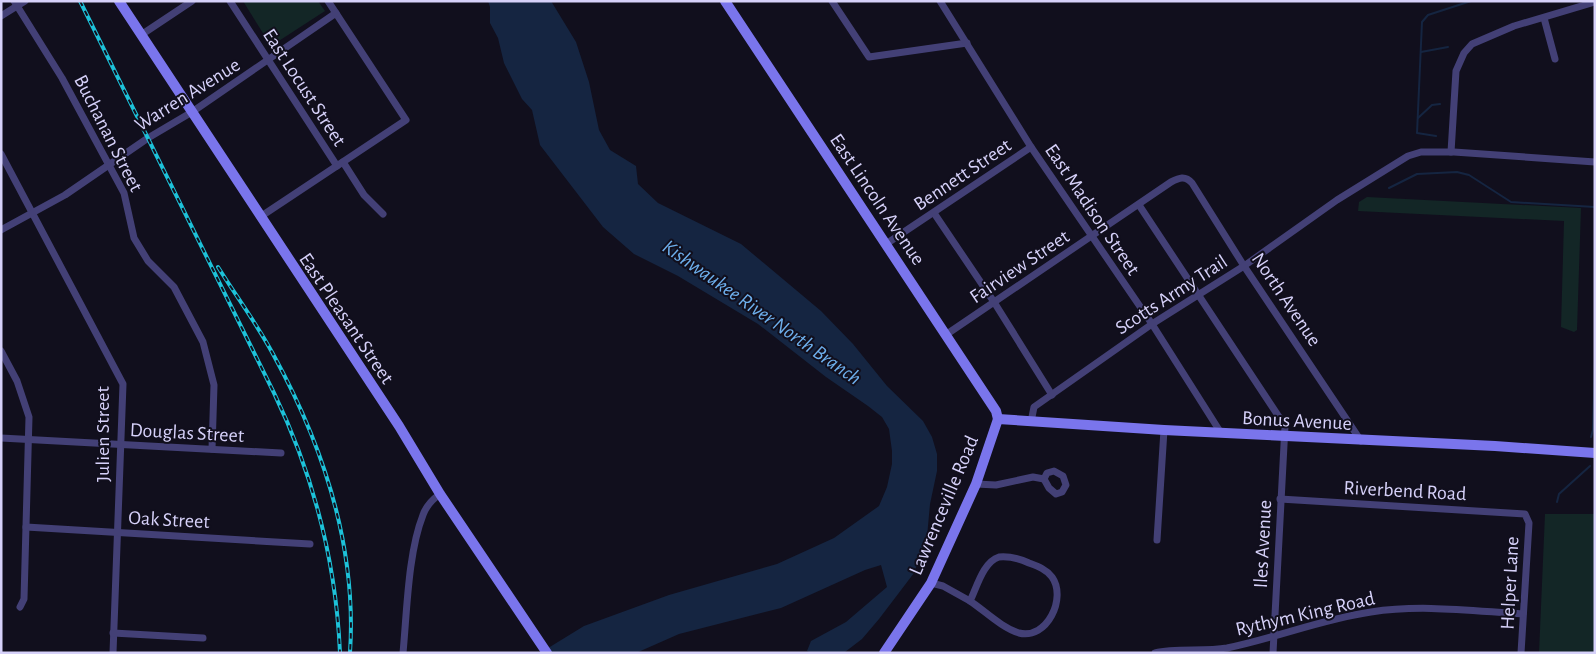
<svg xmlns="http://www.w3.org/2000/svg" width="1596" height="654" viewBox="0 0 1596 654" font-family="'Alegreya Sans',sans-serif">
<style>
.green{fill:#132626}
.water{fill:#152541}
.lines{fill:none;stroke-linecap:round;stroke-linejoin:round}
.stream{stroke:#152541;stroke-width:2}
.street{stroke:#434076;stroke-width:7}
.secondary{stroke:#7a75ec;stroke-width:10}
.rail-casing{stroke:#1dc2d9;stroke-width:4}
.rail{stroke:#110f1d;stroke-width:2;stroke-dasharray:5.5;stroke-linecap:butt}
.labels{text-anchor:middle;stroke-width:4;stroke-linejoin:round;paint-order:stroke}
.street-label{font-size:20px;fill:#d6d1f9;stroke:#110f1d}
.water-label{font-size:21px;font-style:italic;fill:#6daeeb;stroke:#110f1d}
</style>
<rect width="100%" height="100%" fill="#110f1d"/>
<!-- green -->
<g class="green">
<polygon points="243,1 318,1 325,11 271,46"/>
<polygon points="1367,197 1581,208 1577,330 1574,332 1561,327 1564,221 1358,211 1359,202"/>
<polygon points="1545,514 1595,514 1595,653 1539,653"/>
</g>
<!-- water -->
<polygon class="water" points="488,1 551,1 576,42 589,82 599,130 610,150 636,166 638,184 658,203 741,244 821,311 853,344 887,386 923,421 932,437 937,454 937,471 930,504 927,537 914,573 879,619 862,639 845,652 812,653 807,651 811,641 846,622 887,587 881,565 865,570 781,608 679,634 636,653 540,653 584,626 669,595 777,564 834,538 879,506 887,487 892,464 892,451 889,429 882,417 868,406 826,377 758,324 678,276 634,254 603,227 540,145 532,110 522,99 504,63 498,38 490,23 490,7"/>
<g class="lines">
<!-- stream -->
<g class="stream">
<polyline points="1421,52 1448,47"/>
<polyline points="1418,118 1432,105 1440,104"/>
<polyline points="1436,136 1417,133 1422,22 1428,15 1471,1"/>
<polyline points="1389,188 1417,174 1457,172 1469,175 1511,202 1595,207"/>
<polyline points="1593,430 1595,362"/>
<polyline points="1591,437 1593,430"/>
<polyline points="1557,502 1559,494 1590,466"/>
</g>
<!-- street -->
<g class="street">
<polyline points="14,1 62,78 124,193 134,238 148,261 174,287 203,342 214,385 212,449"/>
<polyline points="230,1 337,166"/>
<polyline points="832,1 869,57 967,43"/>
<polyline points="940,1 1031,147 1152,324 1221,433"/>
<polyline points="1,16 25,1"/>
<polyline points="1544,18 1555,59"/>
<polyline points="141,35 192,1"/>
<polyline points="1451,152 1456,71 1464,53 1472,44 1514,26 1595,2"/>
<polyline points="1,154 123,384 113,653"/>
<polyline points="343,162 364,195 383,214"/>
<polyline points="1139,205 1285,426 1273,653"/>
<polyline points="934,213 994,302 1052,395"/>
<polyline points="260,217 406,120 328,1"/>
<polyline points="1,230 65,195 148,138 192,112 336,13"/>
<polyline points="886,244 1031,147"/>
<path d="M947,334l224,-152c8,-4 14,-7 21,1l52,83 117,175"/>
<polyline points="1,351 17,381 29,417 24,599 20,607"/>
<polyline points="1031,422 1034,407 1152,324 1244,266 1337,200 1408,156 1421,152 1454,152 1595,162"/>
<polyline points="1,438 281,453"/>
<polygon points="1054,471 1063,476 1066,485 1062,492 1056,494 1049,488 1044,479 1047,473"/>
<polyline points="976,484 996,485 1033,477 1044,479"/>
<polyline points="1280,499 1525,514 1529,523 1521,653"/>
<polyline points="26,527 310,544"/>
<polyline points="1157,540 1164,430"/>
<path d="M999,557c10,-1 21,2 30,6 8,3 17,6 23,14 15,21 -5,63 -33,56 -17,-5 -34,-22 -49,-32 7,-14 13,-39 29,-44z"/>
<polyline points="931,583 943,586 970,601"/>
<polyline points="113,633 203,638"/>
<path d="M403,653c4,-42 5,-100 20,-138 3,-9 10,-16 17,-21"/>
<path d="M1155,653c21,-5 49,-1 72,-5 49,-10 95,-29 144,-36 50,-8 102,-1 152,2"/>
</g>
<!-- secondary -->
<g class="secondary">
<polyline points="119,1 399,426 440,494 547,653"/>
<polyline points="725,1 996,411 998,419"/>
<polyline points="998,419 1164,430 1495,446 1595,453"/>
<polyline points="884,653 931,583 976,484 998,419"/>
</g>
<defs>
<g id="rail">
<path d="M80,1l194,392c39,81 62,169 66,260"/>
<path d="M218,267c18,29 39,57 55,87 50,91 84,194 77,299"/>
</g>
</defs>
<!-- rail casing -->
<use href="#rail" class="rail-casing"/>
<!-- rail -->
<use href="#rail" class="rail"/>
</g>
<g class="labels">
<!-- street labels -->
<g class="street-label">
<text transform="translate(305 87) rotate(57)" y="7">East Locust Street</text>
<text transform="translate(187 94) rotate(-32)" y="7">Warren Avenue</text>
<text transform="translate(109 133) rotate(63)" y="7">Buchanan Street</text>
<text transform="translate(962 174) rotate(-34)" y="7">Bennett Street</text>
<text transform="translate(878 199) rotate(56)" y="7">East Lincoln Avenue</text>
<text transform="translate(1093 209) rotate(56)" y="7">East Madison Street</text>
<text transform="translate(1019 266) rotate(-34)" y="7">Fairview Street</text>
<text transform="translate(1171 294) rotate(-33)" y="7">Scotts Army Trail</text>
<text transform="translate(1287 299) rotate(56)" y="7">North Avenue</text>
<text transform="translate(347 318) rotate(56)" y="7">East Pleasant Street</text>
<text transform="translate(1297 420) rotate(3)" y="7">Bonus Avenue</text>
<text transform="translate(187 432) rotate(3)" y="7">Douglas Street</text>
<text transform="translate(102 434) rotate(-90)" y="7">Julien Street</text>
<text transform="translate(1405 490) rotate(3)" y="7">Riverbend Road</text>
<text transform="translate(943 505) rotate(-67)" y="7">Lawrenceville Road</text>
<text transform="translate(169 519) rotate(3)" y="7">Oak Street</text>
<text transform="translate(1262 544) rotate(-87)" y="7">Iles Avenue</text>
<text transform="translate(1509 583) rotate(-87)" y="7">Helper Lane</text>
<text transform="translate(1305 613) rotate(-13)" y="7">Rythym King Road</text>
</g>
<!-- water labels -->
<g class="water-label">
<text transform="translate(762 312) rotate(35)" y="7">Kishwaukee River North Branch</text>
</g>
</g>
<!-- border -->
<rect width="1596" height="654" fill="none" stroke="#d6d1f9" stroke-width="5"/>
</svg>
